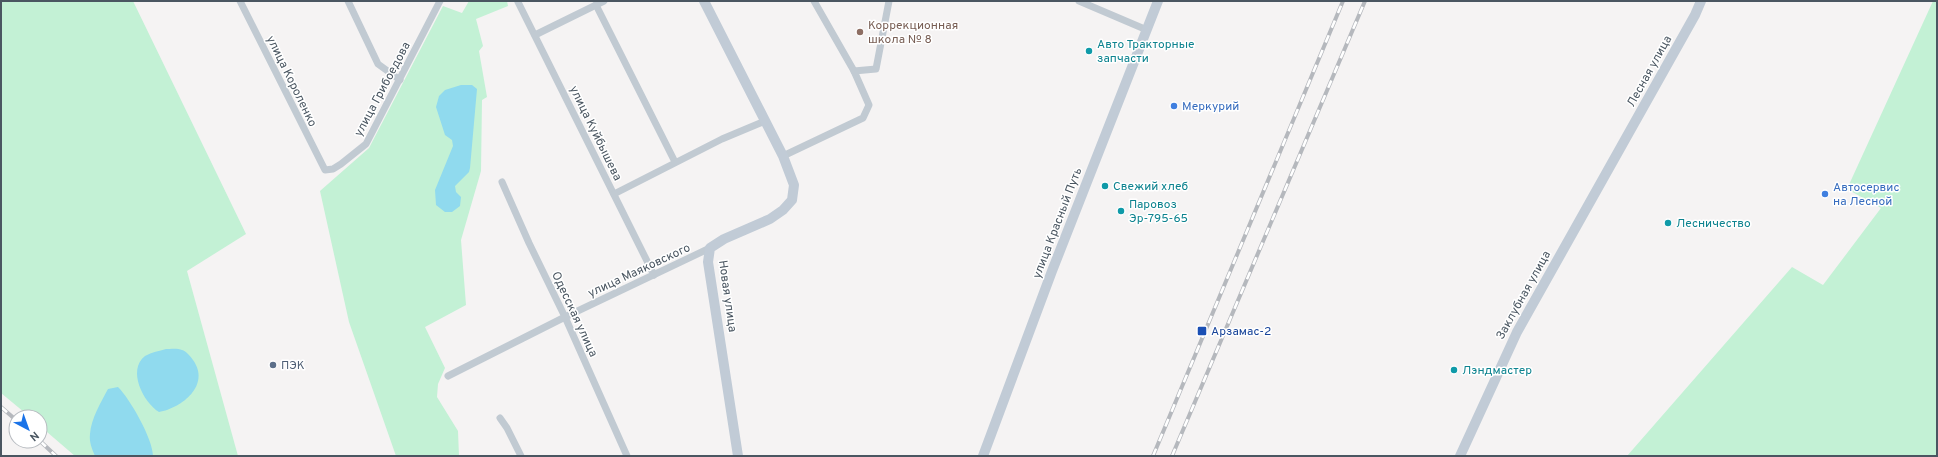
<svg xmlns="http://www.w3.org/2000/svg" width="1938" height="457" viewBox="0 0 1938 457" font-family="Overpass,sans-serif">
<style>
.green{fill:#c3f1d5}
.water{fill:#90daee}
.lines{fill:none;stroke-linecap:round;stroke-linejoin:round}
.street{stroke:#c1cad2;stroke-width:7}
.secondary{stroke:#c1cbd6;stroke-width:10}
.rail-casing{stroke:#b5b8bd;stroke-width:4}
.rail{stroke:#fff;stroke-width:2.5;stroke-dasharray:8;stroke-linecap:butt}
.education-dot{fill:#8d6e63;stroke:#fff;stroke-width:1.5}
.culture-dot{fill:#0f9aa8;stroke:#fff;stroke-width:1.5}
.shop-dot{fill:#3f7fe0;stroke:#fff;stroke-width:1.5}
.transit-dot{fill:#1a4fb4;stroke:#fff;stroke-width:1.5}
.service-dot{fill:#5c6f8a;stroke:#fff;stroke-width:1.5}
.labels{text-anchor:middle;stroke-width:3;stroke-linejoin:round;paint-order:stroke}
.education-label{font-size:12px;fill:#785e54;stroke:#fff;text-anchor:start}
.culture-label{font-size:12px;fill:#0d838f;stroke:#fff;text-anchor:start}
.street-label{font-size:12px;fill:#4a5661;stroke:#fff}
.shop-label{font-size:12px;fill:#366cbe;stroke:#fff;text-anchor:start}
.transit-label{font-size:12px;fill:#164399;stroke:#fff;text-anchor:start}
.service-label{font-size:12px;fill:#4e5e75;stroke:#fff;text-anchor:start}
</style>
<rect width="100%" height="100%" fill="#f5f3f3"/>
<!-- green -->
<g class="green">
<polygon points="1,1 133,1 246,234 187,271 238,456 75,456 40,426 40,417 30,417 1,393"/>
<polygon points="469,1 507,1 508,6 476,19 483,46 479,51 487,97 482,100 481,171 461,240 466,305 425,327 445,368 438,384 437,397 458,431 459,456 396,456 349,322 320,191 369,148 443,6 462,13"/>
<polygon points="1933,1 1937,1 1937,456 1627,456 1792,267 1823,285 1881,208 1847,189"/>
</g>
<!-- water -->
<g class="water">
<polygon points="461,85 472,85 477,89 470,168 469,172 455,186 456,192 461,197 460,206 452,212 445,212 436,205 435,190 453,146 452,140 445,135 436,107 439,96 445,90"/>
<path d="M166,349c4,0 12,-1 16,1 4,1 9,7 11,10 18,25 -11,48 -34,52 -16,-10 -32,-42 -14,-56 7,-4 14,-5 21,-7z"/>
<path d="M118,387c12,12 35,52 35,69h-58c-3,-7 -6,-14 -5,-22 1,-15 11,-32 18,-45z"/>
</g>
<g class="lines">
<!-- street -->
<g class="street">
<polyline points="240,1 325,170 333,169 341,164 366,144 440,1"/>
<polyline points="348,1 378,64 400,80"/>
<polyline points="1079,1 1147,30"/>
<polyline points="518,2 654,275"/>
<polyline points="596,5 675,162"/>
<polyline points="535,35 604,1"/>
<polyline points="854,71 876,69 889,1"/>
<polyline points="783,156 863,118 869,105 854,71 814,1"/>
<polyline points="502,182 529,243 565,317 627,456"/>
<polyline points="614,194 722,139 765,121"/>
<polyline points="448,376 565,317 710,248"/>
<polyline points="500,418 507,428 521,456"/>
</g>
<!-- secondary -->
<g class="secondary">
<polyline points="704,1 783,156 794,185 792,200 783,210 770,219 724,239 710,248 708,262 738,456"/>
<polyline points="983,456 1052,271 1158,1"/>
<polyline points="1460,456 1517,332 1695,15 1701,1"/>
</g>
<defs>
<g id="rail">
<polyline points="1,407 16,420"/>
<polyline points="40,441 56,456"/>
<polyline points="1153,456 1343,1"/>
<polyline points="1172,456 1365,1"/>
</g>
</defs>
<!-- rail casing -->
<use href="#rail" class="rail-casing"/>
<!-- rail -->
<use href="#rail" class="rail"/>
</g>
<!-- markers -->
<circle class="education-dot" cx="860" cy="32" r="4"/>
<g class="culture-dot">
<circle cx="1089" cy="51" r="4"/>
<circle cx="1105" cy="186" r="4"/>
<circle cx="1121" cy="211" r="4"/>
<circle cx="1668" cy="223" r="4"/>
<circle cx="1454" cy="370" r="4"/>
</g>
<g class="shop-dot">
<circle cx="1174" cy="106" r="4"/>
<circle cx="1825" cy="194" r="4"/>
</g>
<rect class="transit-dot" x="1197" y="326" width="10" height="10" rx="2"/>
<circle class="service-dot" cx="273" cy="365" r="4"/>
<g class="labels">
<!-- education labels -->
<g class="education-label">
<text x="868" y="29">Коррекционная<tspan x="868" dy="14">школа № 8</tspan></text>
</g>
<!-- culture labels -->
<g class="culture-label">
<text x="1097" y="48">Авто Тракторные<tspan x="1097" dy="14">запчасти</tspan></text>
<text x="1113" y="190">Свежий хлеб</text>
<text x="1129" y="208">Паровоз<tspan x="1129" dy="14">Эр-795-65</tspan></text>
<text x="1676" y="227">Лесничество</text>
<text x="1462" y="374">Лэндмастер</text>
</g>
<!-- street labels -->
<g class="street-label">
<text transform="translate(1649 71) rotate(-61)" y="4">Лесная улица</text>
<text transform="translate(292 81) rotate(64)" y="4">улица Короленко</text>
<text transform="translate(382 89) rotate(-62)" y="4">улица Грибоедова</text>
<text transform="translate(596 133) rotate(64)" y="4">улица Куйбышева</text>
<text transform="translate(1057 223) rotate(-69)" y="4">улица Красный Путь</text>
<text transform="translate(639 270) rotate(-25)" y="4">улица Маяковского</text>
<text transform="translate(1523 295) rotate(-61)" y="4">Заклубная улица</text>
<text transform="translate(728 296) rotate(82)" y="4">Новая улица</text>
<text transform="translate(575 314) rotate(65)" y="4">Одесская улица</text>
</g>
<!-- shop labels -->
<g class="shop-label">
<text x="1182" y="110">Меркурий</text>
<text x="1833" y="191">Автосервис<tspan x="1833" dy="14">на Лесной</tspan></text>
</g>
<!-- transit labels -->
<g class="transit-label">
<text x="1211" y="335">Арзамас-2</text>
</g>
<!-- service labels -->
<g class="service-label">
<text x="281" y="369">ПЭК</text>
</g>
</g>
<!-- border -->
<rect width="1938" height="457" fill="none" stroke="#4a5661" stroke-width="4"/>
<!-- north arrow -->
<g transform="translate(28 429) rotate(139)"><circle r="19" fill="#ffffff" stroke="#b7bbc0"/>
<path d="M0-3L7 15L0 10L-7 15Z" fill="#1a73e8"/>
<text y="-6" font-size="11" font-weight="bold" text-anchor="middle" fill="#4a5661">N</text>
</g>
</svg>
